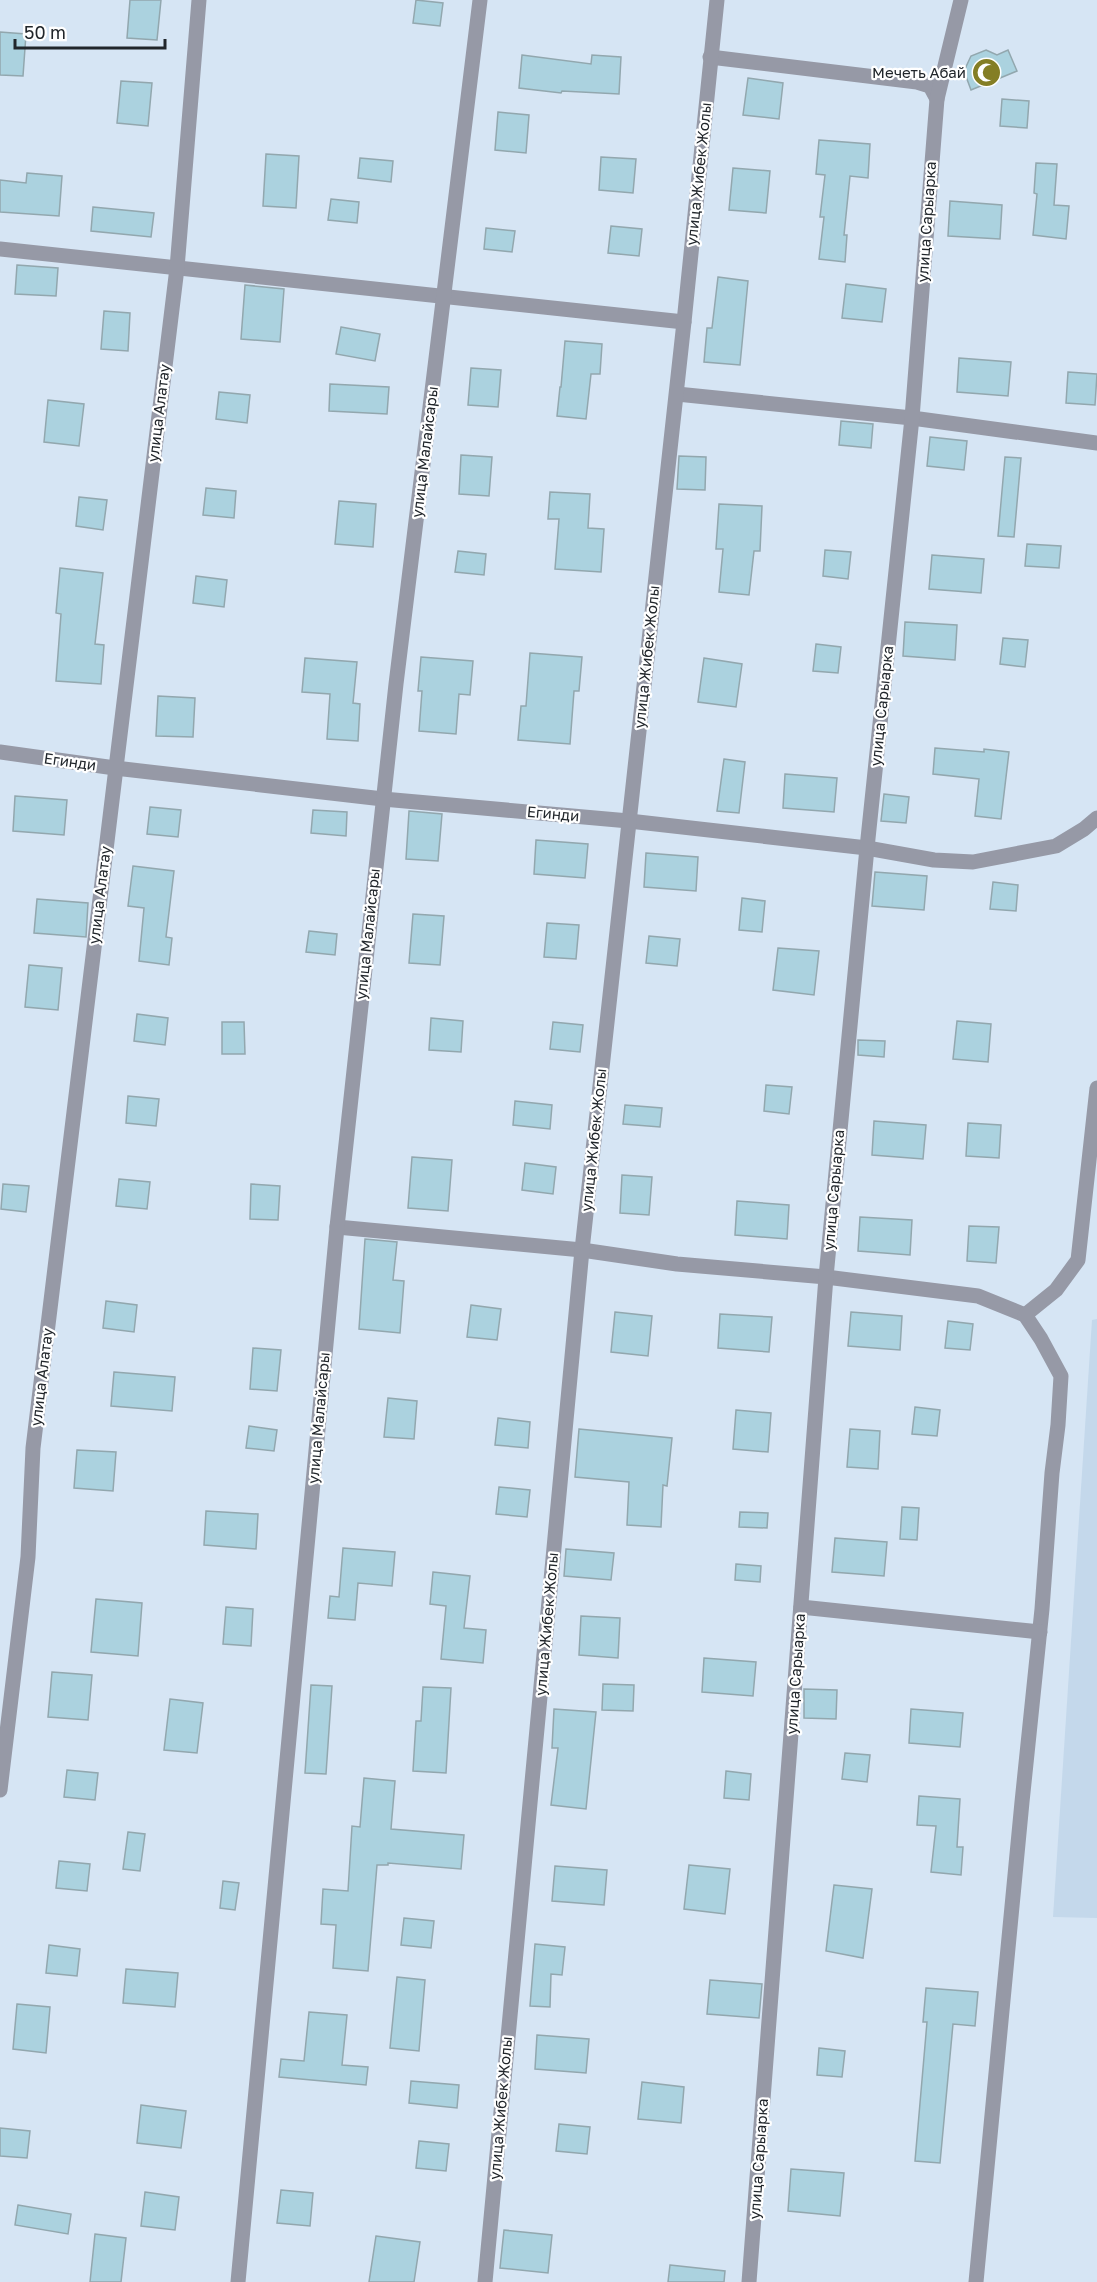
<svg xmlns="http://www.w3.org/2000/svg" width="1097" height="2282" viewBox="0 0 1097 2282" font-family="'Golos Text',sans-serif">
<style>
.built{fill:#c4d8eb}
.building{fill:#abd2df;stroke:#92a7ae;stroke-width:1.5}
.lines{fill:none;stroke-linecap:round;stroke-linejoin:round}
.street{stroke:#9699a6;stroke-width:15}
.labels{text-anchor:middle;stroke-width:4.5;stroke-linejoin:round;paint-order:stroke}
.poi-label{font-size:15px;fill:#21262b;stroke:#fff;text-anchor:end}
.street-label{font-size:15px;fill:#21262b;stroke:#fff}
</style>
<rect width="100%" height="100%" fill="#d6e5f4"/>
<!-- built -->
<polygon class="built" points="1097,1319 1097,1918 1053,1917 1092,1320"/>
<!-- building -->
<g class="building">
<polygon points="130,0 161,0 157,40 127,38"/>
<polygon points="416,0 443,3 440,26 413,23"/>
<polygon points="0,32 26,34 23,76 0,75"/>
<polygon points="986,50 997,55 1008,50 1017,71 971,90 964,71 971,56"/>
<polygon points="522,55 591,64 592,55 621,57 619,94 562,91 561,93 519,88"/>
<polygon points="748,78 783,83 779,119 743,115"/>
<polygon points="121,81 152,83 148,126 117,123"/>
<polygon points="1002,99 1029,101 1027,128 1000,126"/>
<polygon points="498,112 529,115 526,153 495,150"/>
<polygon points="819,140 870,144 868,178 850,176 844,235 847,235 845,262 819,259 824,217 820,217 825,175 816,174"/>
<polygon points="266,154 299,156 296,208 263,206"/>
<polygon points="601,157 636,159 633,193 599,190"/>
<polygon points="360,158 393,161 391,182 358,178"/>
<polygon points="1036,163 1057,164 1054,205 1069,206 1066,239 1033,235 1037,194 1034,193"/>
<polygon points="733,168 770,171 766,213 729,210"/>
<polygon points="27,173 62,176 59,216 0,212 0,180 26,183"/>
<polygon points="331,199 359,202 357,223 328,220"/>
<polygon points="950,201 1002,205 1000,239 948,236"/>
<polygon points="93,207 154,213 151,237 91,231"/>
<polygon points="611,226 642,229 639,256 608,253"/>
<polygon points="486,228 515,231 512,252 484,249"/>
<polygon points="17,265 58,268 56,296 15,294"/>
<polygon points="718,277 748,281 740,365 704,362 707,328 712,328"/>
<polygon points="846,284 886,289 882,322 842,318"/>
<polygon points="245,285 284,289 280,342 241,339"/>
<polygon points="104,311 130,313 128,351 101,349"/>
<polygon points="341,327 380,334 375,361 336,354"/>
<polygon points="565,341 602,344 600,374 591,374 586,419 557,416 560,387 561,387"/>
<polygon points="959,358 1011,362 1008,396 957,392"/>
<polygon points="471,368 501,370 498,407 468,405"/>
<polygon points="1068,372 1097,374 1095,405 1066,403"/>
<polygon points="330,384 389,387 387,414 329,411"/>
<polygon points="219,392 250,395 247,423 216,419"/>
<polygon points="48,400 84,404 79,446 44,442"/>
<polygon points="841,421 873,424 871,448 839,445"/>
<polygon points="930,437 967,441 964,470 927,466"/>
<polygon points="461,455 492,457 489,496 459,494"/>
<polygon points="679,456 706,457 705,490 677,489"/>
<polygon points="1005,457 1021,458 1014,537 998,536"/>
<polygon points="206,488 236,491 234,518 203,515"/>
<polygon points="550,492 590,494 588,528 604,529 601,572 555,569 559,519 548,519"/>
<polygon points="79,497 107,500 103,530 76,526"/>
<polygon points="339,501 376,504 373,547 335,544"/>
<polygon points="719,504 762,506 760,551 754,551 749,595 719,592 723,549 716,549"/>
<polygon points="1027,544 1061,546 1059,568 1025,566"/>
<polygon points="825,550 851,552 848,579 823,576"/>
<polygon points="458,551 486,554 484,575 455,572"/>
<polygon points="932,555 984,559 981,593 929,589"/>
<polygon points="60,568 103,573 95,644 104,645 101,684 56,681 61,614 56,613"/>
<polygon points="196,576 227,580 224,607 193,603"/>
<polygon points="905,622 957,625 955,660 903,656"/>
<polygon points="1003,638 1028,640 1025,667 1000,664"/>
<polygon points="816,644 841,647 838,673 813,671"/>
<polygon points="530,653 582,657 579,691 574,691 570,744 518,740 521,706 526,706"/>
<polygon points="421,657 473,661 470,695 459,694 456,734 419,731 422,691 418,691"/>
<polygon points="305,658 357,662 353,703 360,704 358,741 327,739 330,694 302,692"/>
<polygon points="704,658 742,664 736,707 698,702"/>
<polygon points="158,696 195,698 193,737 156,736"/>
<polygon points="935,748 984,752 984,749 1009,752 1001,819 975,816 979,779 933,774"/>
<polygon points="724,759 745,762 739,813 717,811"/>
<polygon points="785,774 837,778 834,812 783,808"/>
<polygon points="884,794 909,797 906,823 881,821"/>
<polygon points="15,796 67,800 64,835 13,831"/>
<polygon points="150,807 181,810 178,837 147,834"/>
<polygon points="313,810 347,812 346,836 311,833"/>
<polygon points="409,811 442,814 438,861 406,859"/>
<polygon points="536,840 588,844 585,878 534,874"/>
<polygon points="646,853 698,857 696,891 644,887"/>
<polygon points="133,866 174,871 166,937 172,938 169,965 139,961 144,908 128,906"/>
<polygon points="875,872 927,876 924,910 872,906"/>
<polygon points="993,882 1018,885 1016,911 990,909"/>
<polygon points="742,898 765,901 762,932 739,930"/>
<polygon points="37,899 88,903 86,937 34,933"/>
<polygon points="413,914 444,916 440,965 409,963"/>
<polygon points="547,923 579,925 576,959 544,957"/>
<polygon points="309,931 337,934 335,955 306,952"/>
<polygon points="649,936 680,939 677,966 646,963"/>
<polygon points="778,948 819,951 814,995 773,990"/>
<polygon points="29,965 62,968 58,1010 25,1007"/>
<polygon points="137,1014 168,1018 165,1045 134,1041"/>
<polygon points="431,1018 463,1021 461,1052 429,1050"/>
<polygon points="957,1021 991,1024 988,1062 953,1059"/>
<polygon points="222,1022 244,1022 245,1054 222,1054"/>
<polygon points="553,1022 583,1025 580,1052 550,1049"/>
<polygon points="858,1040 885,1041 884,1057 858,1055"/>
<polygon points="766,1085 792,1087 789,1114 764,1111"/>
<polygon points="128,1096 159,1099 156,1126 126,1123"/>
<polygon points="515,1101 552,1105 550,1129 513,1125"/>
<polygon points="625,1105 662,1108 660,1127 623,1124"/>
<polygon points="874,1121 926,1125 923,1159 872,1155"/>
<polygon points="968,1123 1001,1125 999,1158 966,1156"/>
<polygon points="412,1157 452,1160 448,1211 408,1208"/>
<polygon points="525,1163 556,1167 553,1194 522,1190"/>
<polygon points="622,1175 652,1177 649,1215 620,1213"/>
<polygon points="119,1179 150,1182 147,1209 116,1206"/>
<polygon points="3,1184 29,1186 26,1212 1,1209"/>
<polygon points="251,1184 280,1186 278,1220 250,1219"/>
<polygon points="737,1201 789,1205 787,1239 735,1235"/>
<polygon points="860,1217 912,1220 910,1255 858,1251"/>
<polygon points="969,1226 999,1227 996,1263 967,1261"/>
<polygon points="365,1239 397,1242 393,1280 404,1281 400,1333 359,1329"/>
<polygon points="106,1301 137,1305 134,1332 103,1328"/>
<polygon points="471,1305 501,1309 497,1340 467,1337"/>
<polygon points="615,1312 652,1316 648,1356 611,1352"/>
<polygon points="851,1312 902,1316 900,1350 848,1346"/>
<polygon points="720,1314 772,1317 769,1352 718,1348"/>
<polygon points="948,1321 973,1324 970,1350 945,1348"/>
<polygon points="253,1348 281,1350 277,1391 250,1389"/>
<polygon points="114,1372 175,1377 172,1411 111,1406"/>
<polygon points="388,1398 417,1401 414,1439 384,1437"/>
<polygon points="915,1407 940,1410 937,1436 912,1434"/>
<polygon points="736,1410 771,1413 768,1452 733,1449"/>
<polygon points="498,1418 530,1422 528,1448 495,1445"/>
<polygon points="249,1426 277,1430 274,1451 246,1448"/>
<polygon points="579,1429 672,1438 667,1486 663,1485 661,1527 627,1525 629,1482 575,1477"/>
<polygon points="850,1429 880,1431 878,1469 847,1467"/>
<polygon points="77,1450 116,1452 113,1491 74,1488"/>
<polygon points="499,1487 530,1490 527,1517 496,1514"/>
<polygon points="902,1507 919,1508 917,1540 900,1539"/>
<polygon points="206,1511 258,1514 256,1549 204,1545"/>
<polygon points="740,1512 768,1513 767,1528 739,1527"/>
<polygon points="835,1538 887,1542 884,1576 832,1572"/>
<polygon points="343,1548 395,1552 392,1586 358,1583 355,1620 328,1618 330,1596 339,1597"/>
<polygon points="566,1549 614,1553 611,1580 564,1576"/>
<polygon points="736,1564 761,1566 760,1582 735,1580"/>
<polygon points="433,1572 470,1576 464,1628 486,1630 483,1663 441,1659 446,1606 430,1604"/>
<polygon points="96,1599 142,1603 138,1656 91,1652"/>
<polygon points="226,1607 253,1609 251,1646 223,1644"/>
<polygon points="581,1616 620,1618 618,1658 579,1655"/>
<polygon points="704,1658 756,1662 753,1696 702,1692"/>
<polygon points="52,1672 92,1675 88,1720 48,1717"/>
<polygon points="603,1684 634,1685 633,1711 602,1710"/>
<polygon points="311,1685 332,1686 326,1774 305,1773"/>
<polygon points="423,1687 451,1688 446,1773 413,1771 416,1721 421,1721"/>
<polygon points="804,1689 837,1690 836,1719 804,1718"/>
<polygon points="170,1699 203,1703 197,1753 164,1750"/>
<polygon points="554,1709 596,1712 586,1809 551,1805 558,1748 552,1748"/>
<polygon points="911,1709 963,1713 960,1747 909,1743"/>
<polygon points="845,1753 870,1755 867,1782 842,1779"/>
<polygon points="67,1770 98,1773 95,1800 64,1797"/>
<polygon points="726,1771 751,1774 749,1800 724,1798"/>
<polygon points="364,1778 395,1781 391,1829 464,1835 461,1869 388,1863 388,1865 377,1865 368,1971 333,1968 336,1925 321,1924 323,1889 348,1891 352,1826 360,1827"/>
<polygon points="919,1796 960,1799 957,1847 963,1847 961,1875 931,1872 936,1826 917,1825"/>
<polygon points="128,1832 145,1834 140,1871 123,1869"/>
<polygon points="59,1861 90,1864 87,1891 56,1888"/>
<polygon points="689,1865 730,1869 725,1914 684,1909"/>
<polygon points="555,1866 607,1870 604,1905 552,1901"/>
<polygon points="223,1881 239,1883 235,1910 220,1908"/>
<polygon points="834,1885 872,1889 863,1958 826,1951"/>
<polygon points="404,1918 434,1921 431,1948 401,1945"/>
<polygon points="535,1944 565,1947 562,1975 551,1974 550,2007 530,2006"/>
<polygon points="49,1945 80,1949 77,1976 46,1973"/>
<polygon points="126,1969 178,1973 175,2007 123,2003"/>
<polygon points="397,1977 425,1980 419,2051 390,2048"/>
<polygon points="710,1980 762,1984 759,2018 707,2014"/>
<polygon points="926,1988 978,1992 975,2026 953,2024 940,2163 915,2161 927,2022 923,2022"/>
<polygon points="17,2004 50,2007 46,2053 13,2049"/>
<polygon points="309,2012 347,2015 342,2065 368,2067 366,2085 279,2077 281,2059 304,2061"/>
<polygon points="537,2035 589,2039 586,2073 535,2069"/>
<polygon points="819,2048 845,2051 842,2077 817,2075"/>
<polygon points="411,2081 459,2085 457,2108 409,2103"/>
<polygon points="642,2082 684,2087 681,2123 638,2119"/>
<polygon points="141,2105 186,2111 181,2148 137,2143"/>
<polygon points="559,2124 590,2127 587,2154 556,2151"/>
<polygon points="0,2128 30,2131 27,2158 0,2156"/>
<polygon points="419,2141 449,2144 446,2171 416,2168"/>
<polygon points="791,2169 844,2173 840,2216 788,2211"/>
<polygon points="281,2190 313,2193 310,2226 277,2223"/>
<polygon points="145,2192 179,2197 175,2230 141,2226"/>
<polygon points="18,2205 71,2214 68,2234 15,2225"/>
<polygon points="504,2230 552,2235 548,2273 500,2268"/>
<polygon points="95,2234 126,2238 121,2282 90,2282"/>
<polygon points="376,2236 420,2242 414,2282 369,2282"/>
<polygon points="670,2265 725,2271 724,2282 668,2282"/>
</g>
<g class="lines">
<!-- street -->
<g class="street">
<polyline points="710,57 917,82 930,86 937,99"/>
<polyline points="0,249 684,322"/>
<polyline points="677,394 912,418 1097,443"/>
<polyline points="0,752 115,768 383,799 629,821 867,848 934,860 973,862 1056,846 1084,829 1097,818"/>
<polyline points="337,1227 582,1250 677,1264 826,1277 978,1296 1025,1315 1041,1339 1061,1376 1058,1425 1052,1473 1042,1609 1022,1802 976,2282"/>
<polyline points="1025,1315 1056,1290 1078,1260 1097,1088"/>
<polyline points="801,1607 1040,1632"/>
<polyline points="0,1790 28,1557 33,1448 177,268 199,0"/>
<polyline points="238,2282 337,1227 396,684 480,0"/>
<polyline points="485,2282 582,1250 684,322 717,0"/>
<polyline points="749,2282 826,1277 867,848 912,418 937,99 961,0"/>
</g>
</g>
<!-- icons -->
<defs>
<symbol id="mosque-disc" viewBox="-11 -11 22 22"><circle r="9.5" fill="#847e25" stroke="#fff"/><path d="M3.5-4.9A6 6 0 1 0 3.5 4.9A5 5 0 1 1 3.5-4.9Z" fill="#fff"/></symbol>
</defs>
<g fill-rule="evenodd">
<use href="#mosque-disc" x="970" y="56" width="33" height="33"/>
</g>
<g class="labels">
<!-- poi labels -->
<g class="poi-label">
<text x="966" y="78">Мечеть Абай</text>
</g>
<!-- street labels -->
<g class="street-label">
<text transform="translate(699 174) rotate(-84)" y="5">улица Жибек Жолы</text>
<text transform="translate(927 222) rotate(-86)" y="5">улица Сарыарка</text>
<text transform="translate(159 413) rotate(-83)" y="5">улица Алатау</text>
<text transform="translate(425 452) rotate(-83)" y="5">улица Малайсары</text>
<text transform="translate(647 657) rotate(-84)" y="5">улица Жибек Жолы</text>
<text transform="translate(882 706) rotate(-84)" y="5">улица Сарыарка</text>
<text transform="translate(70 762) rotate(8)" y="5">Егинди</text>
<text transform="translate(553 814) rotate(5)" y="5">Егинди</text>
<text transform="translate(100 895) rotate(-83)" y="5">улица Алатау</text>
<text transform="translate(368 934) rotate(-84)" y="5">улица Малайсары</text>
<text transform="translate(594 1140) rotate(-84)" y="5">улица Жибек Жолы</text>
<text transform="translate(834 1190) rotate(-85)" y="5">улица Сарыарка</text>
<text transform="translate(42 1377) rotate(-83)" y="5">улица Алатау</text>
<text transform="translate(319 1418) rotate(-85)" y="5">улица Малайсары</text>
<text transform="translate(547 1624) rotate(-85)" y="5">улица Жибек Жолы</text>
<text transform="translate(796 1674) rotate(-86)" y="5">улица Сарыарка</text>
<text transform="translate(501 2108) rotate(-85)" y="5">улица Жибек Жолы</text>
<text transform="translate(759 2159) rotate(-86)" y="5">улица Сарыарка</text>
</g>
</g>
<!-- scale -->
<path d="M15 39v9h150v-9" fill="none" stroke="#21262b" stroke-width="3"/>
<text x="24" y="39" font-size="18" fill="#21262b" stroke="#ffffff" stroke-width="4.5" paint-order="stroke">50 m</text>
</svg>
